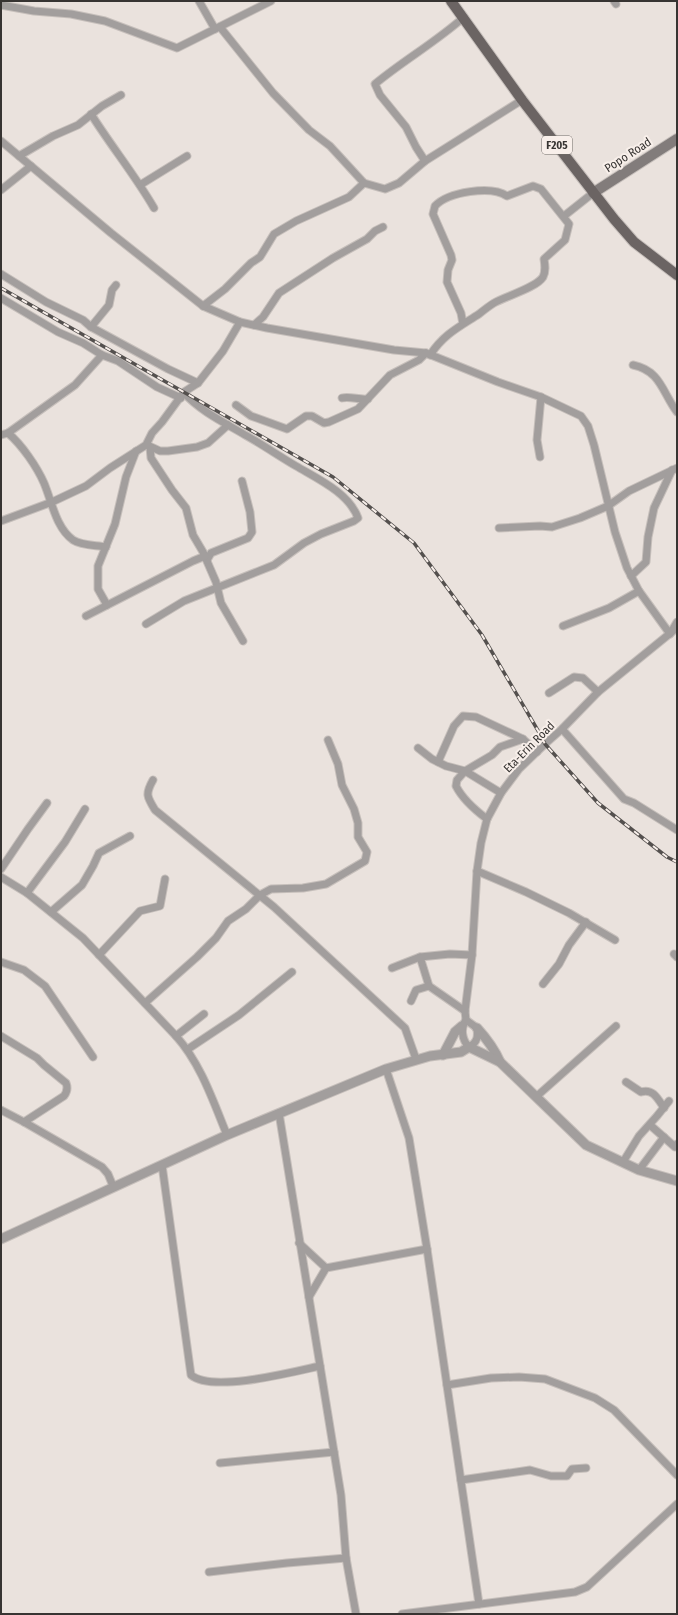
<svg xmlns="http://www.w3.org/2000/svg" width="678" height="1615" viewBox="0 0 678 1615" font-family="'Fira Sans Condensed',sans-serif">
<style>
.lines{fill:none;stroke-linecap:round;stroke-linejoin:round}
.minor-casing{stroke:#c6bfbb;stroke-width:9}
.tertiary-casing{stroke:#c6bfbb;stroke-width:11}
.secondary-casing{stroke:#c6bfbb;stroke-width:12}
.primary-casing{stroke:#c6bfbb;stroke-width:12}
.minor{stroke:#a29e9d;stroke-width:7}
.tertiary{stroke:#a29e9d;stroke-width:9}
.secondary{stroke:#827c7b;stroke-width:10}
.primary{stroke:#6b6463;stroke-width:10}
.rail-casing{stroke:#54504e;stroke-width:3.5}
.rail{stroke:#f8efea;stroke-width:2;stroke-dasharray:6;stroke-linecap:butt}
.labels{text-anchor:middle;stroke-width:4;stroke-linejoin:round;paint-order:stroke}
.shield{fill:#f8efea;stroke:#716c69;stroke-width:1}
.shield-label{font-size:11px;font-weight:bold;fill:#373432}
.street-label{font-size:12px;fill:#373432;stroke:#f8efea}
</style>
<rect width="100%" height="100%" fill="#eae2dd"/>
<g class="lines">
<defs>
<g id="minor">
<polyline points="199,1 215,29"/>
<polyline points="614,1 616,4"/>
<polyline points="1,5 34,11 71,14 105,21 177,48 271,1"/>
<polyline points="220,27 273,93 309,130 330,146 364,183 385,189 399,183 425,161 522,100"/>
<path d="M91,114c20,32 44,61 63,94"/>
<polyline points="1,141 111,233 203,306 240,322 267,328 394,350 426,353 498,382 541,397 581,416 588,426 594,445 615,532 627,568 639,591 670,634 677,622"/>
<polyline points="19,156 53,136 78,125 102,106 121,95"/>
<path d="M425,161l-9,-14 -10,-20 -26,-32 -5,-11c29,-24 61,-42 89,-67"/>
<polyline points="140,185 187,156"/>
<polyline points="1,190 31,166"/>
<polyline points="564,216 593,193"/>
<polyline points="1,274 46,302 83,320 91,327 168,369 198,383"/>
<polyline points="1,298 58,332 83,343 102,355 118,361 157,387 181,398"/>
<polyline points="203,306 225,289 251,263 260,257 274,234 296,221 349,197 364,183"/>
<polyline points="254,325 263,317 279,293 333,258 367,239 375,231 383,227"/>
<polyline points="91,327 109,305 112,290 116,285"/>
<path d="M430,355c14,-21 29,-28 49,-41 5,-4 10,-8 15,-11 12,-7 42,-15 49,-26 3,-6 2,-12 1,-18l21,-19 4,-16 -28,-35 -8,-3 -26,10c-16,-11 -59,-4 -72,10l-2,8 18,41 1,5 -4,10 -1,12 14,31 2,11"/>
<path d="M633,365c28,6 29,27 44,47"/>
<path d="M342,398c8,-2 17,2 26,1"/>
<polyline points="236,405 251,416 287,429 306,416 312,416 324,423 329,422 358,409 390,375 419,360 426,353"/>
<path d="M8,433c14,12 29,34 36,50 8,19 12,45 29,57 9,6 24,5 33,7"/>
<polyline points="1,435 8,433 75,385 102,355"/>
<polyline points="147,445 160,451 168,451 197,447 208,443 228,425"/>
<polyline points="150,447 151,458 172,490 186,508 193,535 203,552 216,582 221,603 243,641"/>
<polyline points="540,457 537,440 541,397"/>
<polyline points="1,521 52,502 86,486 110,468 146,445 152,433 162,422 184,392 198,383 223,351 240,322"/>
<polyline points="499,528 540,526 552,527 580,518 608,506 629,491 677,468"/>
<polyline points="207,560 211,553 248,538 252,532 250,512 242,481"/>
<polyline points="631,576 646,562 648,537 654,508 672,470"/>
<polyline points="107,605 98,589 98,566 115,524 126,477 136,451"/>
<polyline points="86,616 193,561 205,556"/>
<path d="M146,624l38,-23 90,-36 30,-22 17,-9 33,-13 4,-3c-9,-25 -40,-39 -62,-52 -17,-10 -33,-21 -49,-30 -22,-13 -47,-25 -63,-43"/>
<polyline points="563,626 609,608 639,591"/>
<polyline points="549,693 574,677 583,678 598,692"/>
<polyline points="562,729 624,799 634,803 677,830"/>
<polyline points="418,748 432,759 446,766 465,771 501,793"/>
<polyline points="438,762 454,726 463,716 476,717 523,739 537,752"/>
<path d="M153,780c-8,14 -6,17 2,30l119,97 131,121 11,31"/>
<path d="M487,819c-12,-9 -24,-19 -31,-33l1,-6 8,-9 27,-16 8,-8 23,-8"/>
<polyline points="1,869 28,829 47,803"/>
<polyline points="477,871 526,892 569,913 615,940"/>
<path d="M1,877l26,16 56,45 93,98c25,28 37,65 51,99"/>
<polyline points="27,893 65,842 85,809"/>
<polyline points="51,912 82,885 93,866 99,853 130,836"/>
<polyline points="674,954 677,957"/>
<polyline points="99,955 140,911 160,906 165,879"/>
<polyline points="420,957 429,986 465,1011"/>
<polyline points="1,962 24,970 45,986 93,1057"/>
<polyline points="392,968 420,957 450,954 472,955"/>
<polyline points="543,984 559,964 569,945 586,922"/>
<polyline points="411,1001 416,990 429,986"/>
<polyline points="145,1003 197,957 216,938 228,921 246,909 260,895 271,889 303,888 326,884 365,861 367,852 358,837 358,823 354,809 342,785 338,764 328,740"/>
<polyline points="466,1020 465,1011 472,955 477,871 481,843 487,819 501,793 519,769 545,744 562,729 598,692 673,631"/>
<path d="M466,1020l11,8c1,8 1,14 -8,19 -7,-7 -9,-19 -3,-27z"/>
<path d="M1,1036l36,22 7,7 22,18c2,5 1,9 -2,13l-40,26"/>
<polyline points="176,1036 204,1014"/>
<polyline points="188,1049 239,1015 292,972"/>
<polyline points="386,1069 409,1138 427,1249 479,1604"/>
<path d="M626,1082l15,10c12,-4 17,7 23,16"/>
<polyline points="537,1096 616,1026"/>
<polyline points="1,1110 24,1122 102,1167 108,1174 113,1186"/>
<polyline points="279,1113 341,1495 346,1558 356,1614"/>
<polyline points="650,1125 675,1147 677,1144"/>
<polyline points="623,1162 639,1136 657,1116 669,1101"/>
<path d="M162,1165l29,210c21,18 102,-3 129,-9"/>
<polyline points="639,1170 664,1137"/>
<polyline points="299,1243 326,1268"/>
<polyline points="309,1297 326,1268 427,1249"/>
<polyline points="447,1385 491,1378 519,1377 545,1379 595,1398 614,1410 677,1475"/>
<polyline points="220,1463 334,1452"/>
<polyline points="461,1480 530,1470 551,1476 567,1476 572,1469 586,1468"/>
<polyline points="209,1572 287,1563 346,1558"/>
<polyline points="402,1614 575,1592 587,1587 677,1504"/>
</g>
<g id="tertiary">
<path d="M477,1028c10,11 17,20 23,34"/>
<polyline points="443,1055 455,1032 462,1026"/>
<polyline points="1,1239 227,1135 386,1069 430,1056 461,1052 469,1047 500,1062 586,1145 639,1170 677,1181"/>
</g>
<polyline id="secondary" points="593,193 677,139"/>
<polyline id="primary" points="451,1 522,100 614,219 634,242 677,275"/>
</defs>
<!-- minor casing -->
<use href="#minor" class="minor-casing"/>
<!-- tertiary casing -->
<use href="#tertiary" class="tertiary-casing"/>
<!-- secondary casing -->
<use href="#secondary" class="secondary-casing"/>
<!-- primary casing -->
<use href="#primary" class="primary-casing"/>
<!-- minor -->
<use href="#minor" class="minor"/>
<!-- tertiary -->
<use href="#tertiary" class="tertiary"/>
<!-- secondary -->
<use href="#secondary" class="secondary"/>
<!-- primary -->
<use href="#primary" class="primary"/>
<defs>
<polyline id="rail" points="1,288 333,477 414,543 482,635 540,734 545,744 598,803 667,857 677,862"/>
</defs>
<!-- rail casing -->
<use href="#rail" class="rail-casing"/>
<!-- rail -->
<use href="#rail" class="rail"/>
</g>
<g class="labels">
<!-- shield labels -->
<rect class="shield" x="542" y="136" width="30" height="18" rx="3"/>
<g class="shield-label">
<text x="557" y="149">F205</text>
</g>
<!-- street labels -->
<g class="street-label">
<text transform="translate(628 155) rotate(-33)" y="4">Popo Road</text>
<text transform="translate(529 747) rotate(-45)" y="4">Eta-Erin Road</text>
</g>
</g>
<!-- border -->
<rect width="678" height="1615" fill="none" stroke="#373432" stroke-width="4"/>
</svg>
